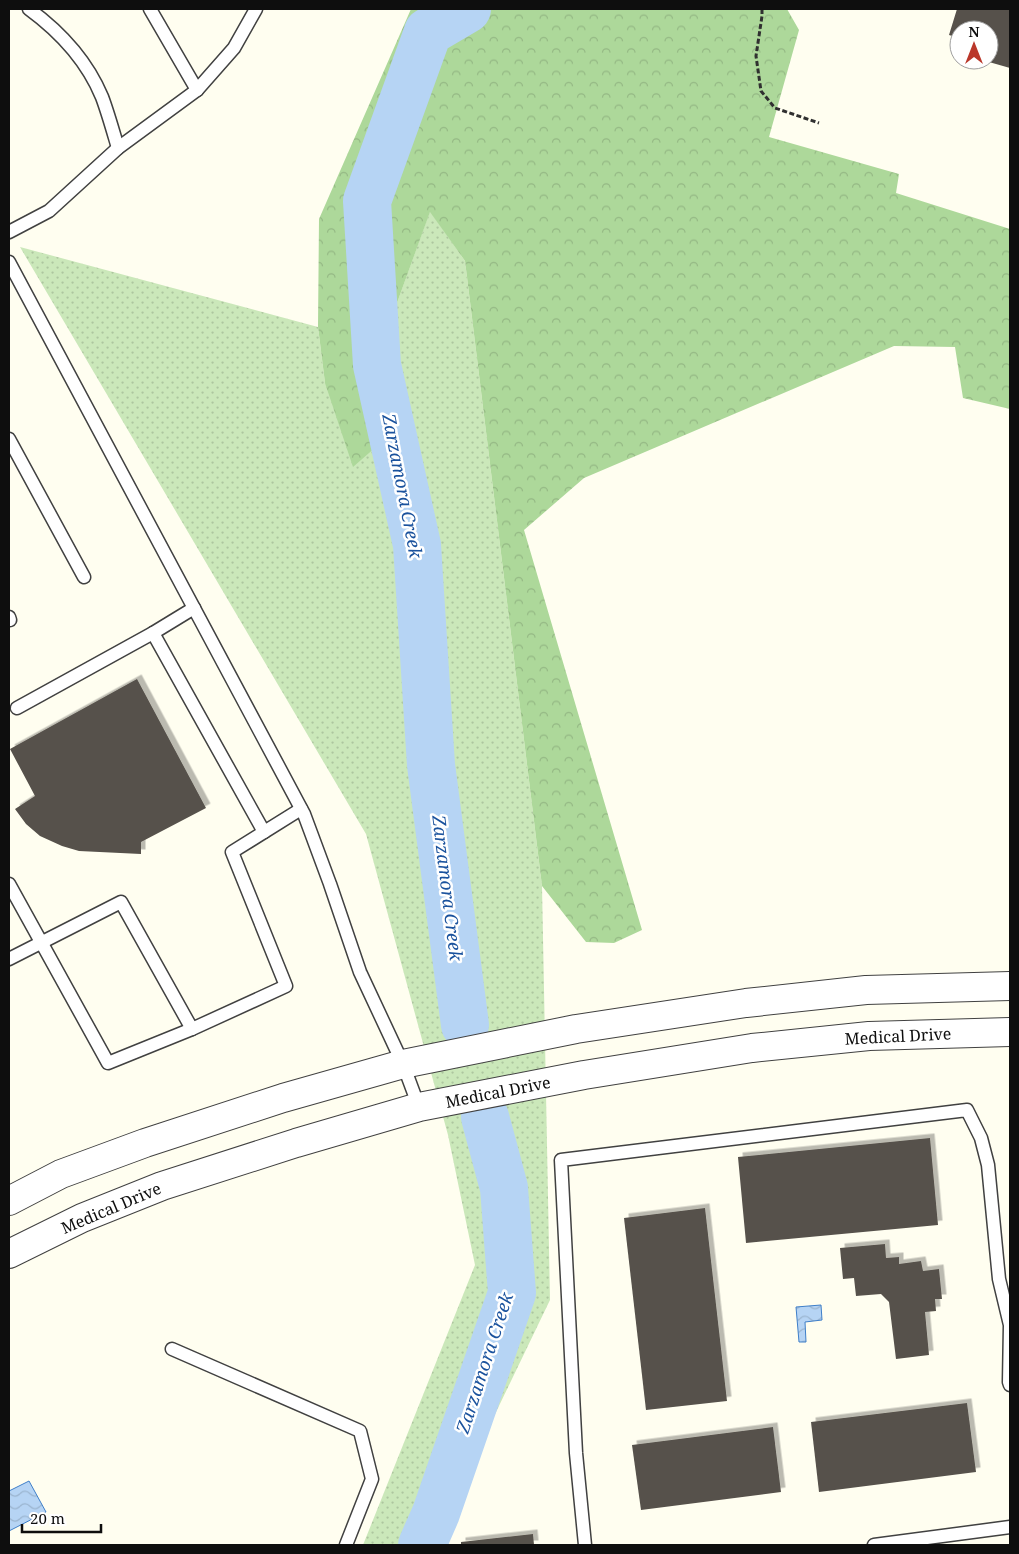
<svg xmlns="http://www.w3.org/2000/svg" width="1019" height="1554" viewBox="0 0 1019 1554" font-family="'Noto Serif',serif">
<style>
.grass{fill:url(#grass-dots)}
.forest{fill:url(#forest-crowns)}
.water{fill:url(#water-waves);stroke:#3f7fc9}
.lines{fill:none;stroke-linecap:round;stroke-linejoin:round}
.river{stroke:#b6d4f4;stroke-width:48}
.building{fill:#56514b;filter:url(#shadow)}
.service-casing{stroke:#414141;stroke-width:15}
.tertiary-casing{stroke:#414141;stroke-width:30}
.path{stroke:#303030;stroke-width:3;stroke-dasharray:5 2.5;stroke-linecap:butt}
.service{stroke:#fff;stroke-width:12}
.tertiary{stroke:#fff;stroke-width:28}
.labels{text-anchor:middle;stroke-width:5;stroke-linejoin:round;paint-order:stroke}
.street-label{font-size:16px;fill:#0e0e0e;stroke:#fff}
.water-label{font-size:18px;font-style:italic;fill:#1a529d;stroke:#fff}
</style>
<defs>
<pattern id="grass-dots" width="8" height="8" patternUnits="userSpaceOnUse" patternTransform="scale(1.25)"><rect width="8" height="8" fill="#cbe8ba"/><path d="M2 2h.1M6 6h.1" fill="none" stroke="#adc69f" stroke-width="1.8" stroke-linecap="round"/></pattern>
<pattern id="forest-crowns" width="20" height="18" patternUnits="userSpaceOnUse" patternTransform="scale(1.25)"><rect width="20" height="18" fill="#add89a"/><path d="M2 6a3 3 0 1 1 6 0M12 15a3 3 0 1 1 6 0" fill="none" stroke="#94b884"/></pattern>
<pattern id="water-waves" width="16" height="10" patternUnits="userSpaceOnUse" patternTransform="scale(1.25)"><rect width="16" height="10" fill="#b6d4f4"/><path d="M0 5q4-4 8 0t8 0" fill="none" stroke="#9bb5d0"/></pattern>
<filter id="shadow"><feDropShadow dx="4.5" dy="-4.5" stdDeviation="0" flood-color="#0004"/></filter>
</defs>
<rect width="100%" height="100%" fill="#fffef0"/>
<!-- grass -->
<polygon class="grass" points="430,211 465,261 542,886 550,1300 432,1545 363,1545 475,1265 448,1135 366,834 20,247 318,327 325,383 387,353 393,314"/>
<!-- forest -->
<polygon class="forest" points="411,9 787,9 799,30 769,137 899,174 896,193 1010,229 1010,409 963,398 955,347 894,346 584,478 524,530 642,930 614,943 586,942 542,886 465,261 430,212 393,314 387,353 385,439 353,467 325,383 318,327 319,219"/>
<!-- water -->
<g class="water">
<polygon points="821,1305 822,1320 805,1322 806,1342 799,1342 796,1307"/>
<polygon points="29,1481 46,1512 9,1531 9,1491"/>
</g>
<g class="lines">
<!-- river -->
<g class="river">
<polyline points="465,1025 431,765 417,545 377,365 367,201 428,32 467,9"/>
<polyline points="422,1545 436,1513 512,1293 504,1188 485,1117"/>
</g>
</g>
<!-- building -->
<g class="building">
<polygon points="957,9 1010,9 1010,68 989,62 993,47 989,46 989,30 959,30 959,38 949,35"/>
<polygon points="137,679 206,808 141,842 141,854 79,851 62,846 40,836 26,824 15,809 35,796 10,749"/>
<polygon points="930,1138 938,1225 746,1243 738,1157"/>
<polygon points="705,1208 727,1401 646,1410 624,1218"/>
<polygon points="885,1244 886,1258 899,1257 899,1264 921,1261 923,1271 939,1269 942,1299 935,1299 936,1311 925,1312 929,1355 896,1359 889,1302 881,1294 856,1296 854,1278 843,1279 840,1248"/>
<polygon points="967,1403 976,1472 819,1492 811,1422"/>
<polygon points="773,1427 781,1492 641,1510 632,1445"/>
<polygon points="533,1534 534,1545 461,1545 461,1542"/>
</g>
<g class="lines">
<defs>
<g id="service">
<path d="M29,9c30,22 58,52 73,88 6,16 11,34 16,51"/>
<polyline points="150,9 197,90"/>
<polyline points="9,232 49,211 118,148 197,90 234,48 256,9"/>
<polyline points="9,262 304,814 330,884 360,972 403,1064 419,1107"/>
<polyline points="9,439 84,577"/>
<polyline points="194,608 153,633 264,832"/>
<polyline points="9,617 10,620"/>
<polyline points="17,708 153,633"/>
<polyline points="9,884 108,1063 192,1029"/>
<polyline points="9,959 121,902 192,1029 286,986 232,852 301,809"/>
<polyline points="172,1349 360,1431 372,1479 346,1545"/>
<polyline points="585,1545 576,1453 561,1160 967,1110 981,1138 988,1165 999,1279 1010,1325 1009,1382 1010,1385"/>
<polyline points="874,1545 1010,1527"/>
</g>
<g id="tertiary">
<polyline points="9,1201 61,1174 145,1143 283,1098 403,1064 576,1029 746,1003 866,990 1010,986"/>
<polyline points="9,1254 82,1218 162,1186 296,1143 419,1107 584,1075 752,1048 869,1036 1010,1032"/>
</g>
</defs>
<!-- service casing -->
<use href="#service" class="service-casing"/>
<!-- tertiary casing -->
<use href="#tertiary" class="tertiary-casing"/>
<!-- path -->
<polyline class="path" points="762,9 762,16 756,56 761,91 775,108 819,123"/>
<!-- service -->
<use href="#service" class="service"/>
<!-- tertiary -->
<use href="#tertiary" class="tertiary"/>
</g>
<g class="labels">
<!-- street labels -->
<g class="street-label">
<text transform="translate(898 1036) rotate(-3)" y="6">Medical Drive</text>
<text transform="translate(498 1092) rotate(-11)" y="6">Medical Drive</text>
<text transform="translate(111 1208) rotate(-23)" y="6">Medical Drive</text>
</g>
<!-- water labels -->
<g class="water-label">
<text transform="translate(402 486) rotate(79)" y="6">Zarzamora Creek</text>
<text transform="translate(447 888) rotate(83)" y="6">Zarzamora Creek</text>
<text transform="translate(485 1363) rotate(-72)" y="6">Zarzamora Creek</text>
</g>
</g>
<!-- border -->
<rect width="1019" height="1554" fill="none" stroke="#0e0e0e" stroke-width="20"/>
<!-- north arrow -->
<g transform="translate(974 45)"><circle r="24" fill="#ffffff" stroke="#9f9f9f"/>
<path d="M0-4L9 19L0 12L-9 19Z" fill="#ba372a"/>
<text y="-8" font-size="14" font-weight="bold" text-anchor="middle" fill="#0e0e0e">N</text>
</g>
<!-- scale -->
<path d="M22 1524v8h79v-8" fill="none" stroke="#0e0e0e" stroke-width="2.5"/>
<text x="30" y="1524" font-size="15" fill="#0e0e0e" stroke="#ffffff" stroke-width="4" paint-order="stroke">20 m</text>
</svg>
